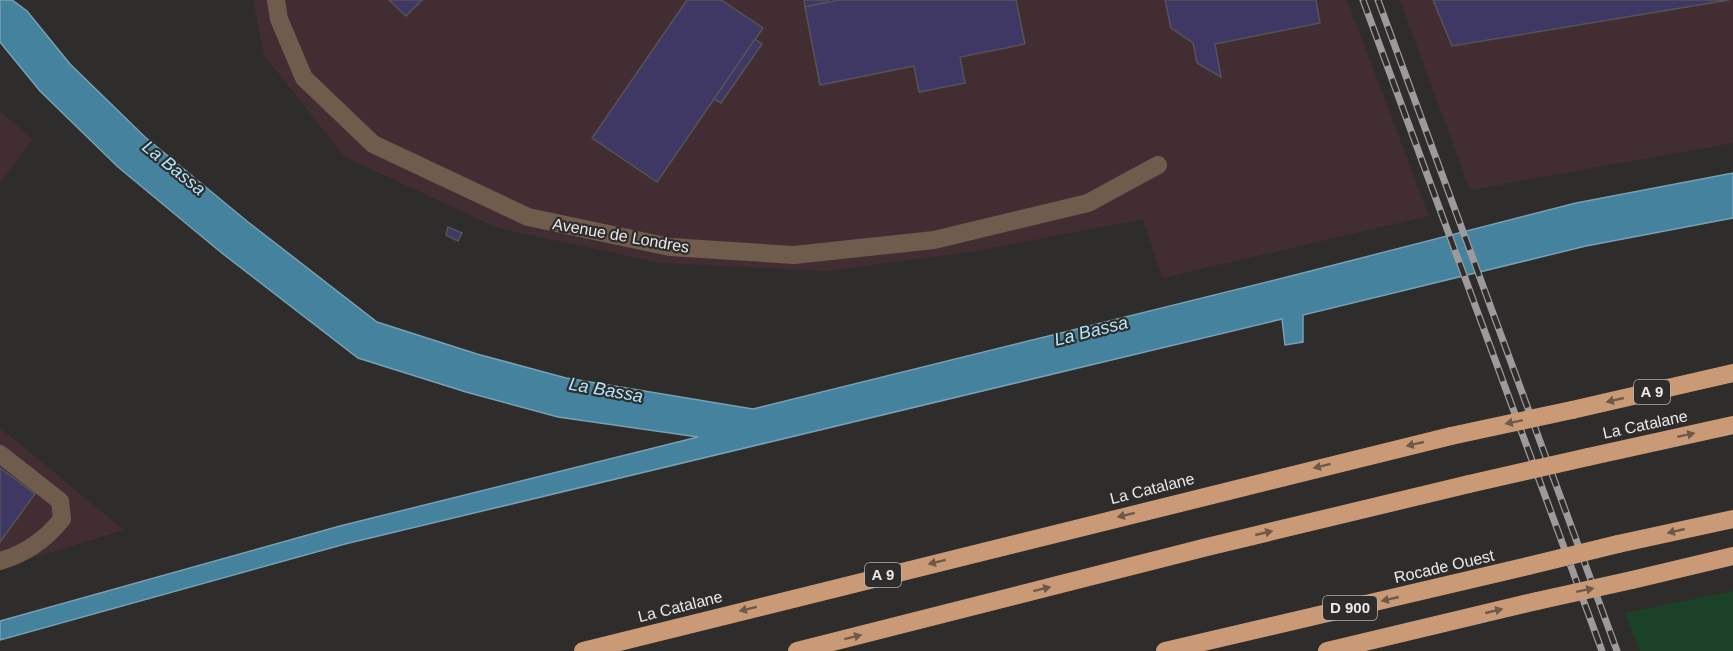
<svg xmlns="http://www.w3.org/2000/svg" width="1733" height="651" viewBox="0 0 1733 651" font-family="Arial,sans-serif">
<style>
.industrial{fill:#422e32}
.green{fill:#1b4228}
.water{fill:#45829d;stroke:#77a1b4;stroke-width:1.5}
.building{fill:#3f3764;stroke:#545457;stroke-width:1.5}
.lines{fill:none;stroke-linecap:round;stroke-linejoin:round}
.minor{stroke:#6f5c4d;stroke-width:18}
.highway{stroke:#c99a75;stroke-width:18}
.rail-casing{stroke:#9c9a9a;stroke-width:7}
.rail{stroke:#2f2d2b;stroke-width:4.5;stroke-dasharray:14;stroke-linecap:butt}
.highway-bridge{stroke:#c99a75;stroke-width:18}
.oneway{fill:#6d5949}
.labels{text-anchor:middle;stroke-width:4.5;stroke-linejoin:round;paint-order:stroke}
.shield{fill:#2f2d2b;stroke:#b3b1b0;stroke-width:1.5}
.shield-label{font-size:15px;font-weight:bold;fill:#ebe9e9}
.street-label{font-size:16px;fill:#ebe9e9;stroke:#2f2d2b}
.water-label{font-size:18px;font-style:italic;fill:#b1e5fe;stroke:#2f2d2b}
</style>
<rect width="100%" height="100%" fill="#2f2d2b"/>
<!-- industrial -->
<g class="industrial">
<polygon points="253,0 1347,0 1429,216 1162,278 1143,219 977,251 827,271 661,263 498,228 345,157 264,55"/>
<polygon points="1400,0 1733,0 1733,143 1470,190"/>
<polygon points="0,111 32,139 0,183"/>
<polygon points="0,428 124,530 0,568"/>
</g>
<!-- green -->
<polygon class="green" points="1733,591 1733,651 1640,651 1625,613"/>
<!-- water -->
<polygon class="water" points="0,0 12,0 27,11 70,64 145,137 248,222 377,322 477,354 566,378 753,409 1291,276 1576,203 1733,173 1733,218 1586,246 1303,315 1303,342 1285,345 1282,319 345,544 0,640 0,621 340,526 698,437 558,417 466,392 358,358 223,254 118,167 40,91 0,42"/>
<!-- building -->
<g class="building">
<polygon points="389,0 422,0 406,16"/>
<polygon points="687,0 721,0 763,28 657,182 592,138"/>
<polygon points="804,0 828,0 828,2 805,7"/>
<polygon points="839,0 1016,0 1025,44 960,57 965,83 919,92 914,66 820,85 805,7"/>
<polygon points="1165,0 1316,0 1320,23 1215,44 1221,77 1197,63 1193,43 1171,28"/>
<polygon points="1433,0 1729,0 1452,46"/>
<polygon points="755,39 762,44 721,103 714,99"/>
<polygon points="448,227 462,233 458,241 446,235"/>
<polygon points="0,468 35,494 0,542"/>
</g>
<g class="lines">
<!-- minor -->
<g class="minor">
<polyline points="276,0 279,19 304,78 373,144 528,217 670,247 794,255 934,240 1088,203 1158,165"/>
<path d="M0,454l60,47 2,18c-16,20 -37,35 -62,42"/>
</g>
<!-- highway -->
<g class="highway">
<polyline points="1572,410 1733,373"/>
<polyline points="1588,457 1733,425"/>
<polyline points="1618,544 1733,519"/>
<polyline points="1632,580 1733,556"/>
<polyline points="583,651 1451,436"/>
<polyline points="797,651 1207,547 1469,484"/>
<polyline points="1165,651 1528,566"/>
<polyline points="1327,651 1537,601"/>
</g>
<defs>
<g id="rail">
<polyline points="1363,0 1602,651"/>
<polyline points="1378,0 1617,651"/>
</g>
</defs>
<!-- rail casing -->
<use href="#rail" class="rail-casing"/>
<!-- rail -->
<use href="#rail" class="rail"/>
<!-- highway-bridge -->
<g class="highway-bridge">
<polyline points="1451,436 1572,410"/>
<polyline points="1469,484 1588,457"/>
<polyline points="1528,566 1618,544"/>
<polyline points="1537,601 1632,580"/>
</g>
</g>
<!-- one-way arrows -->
<defs><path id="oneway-solid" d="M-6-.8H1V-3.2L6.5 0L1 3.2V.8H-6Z" transform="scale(1.5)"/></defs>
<g class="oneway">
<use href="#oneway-solid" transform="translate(1615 400) rotate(167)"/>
<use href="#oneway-solid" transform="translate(1514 422) rotate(168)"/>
<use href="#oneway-solid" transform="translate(1686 435) rotate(-12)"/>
<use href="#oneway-solid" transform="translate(1415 444) rotate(167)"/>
<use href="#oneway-solid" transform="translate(1322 466) rotate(166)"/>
<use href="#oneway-solid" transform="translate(1126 515) rotate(166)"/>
<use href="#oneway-solid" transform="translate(1676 531) rotate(167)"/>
<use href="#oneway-solid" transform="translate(1264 533) rotate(-13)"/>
<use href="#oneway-solid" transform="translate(937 562) rotate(166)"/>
<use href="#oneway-solid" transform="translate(1042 589) rotate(-14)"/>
<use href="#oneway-solid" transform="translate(1585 590) rotate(-12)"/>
<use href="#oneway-solid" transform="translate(1390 599) rotate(167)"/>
<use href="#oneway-solid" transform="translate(748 609) rotate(166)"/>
<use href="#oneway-solid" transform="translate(1494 611) rotate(-13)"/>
<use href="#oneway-solid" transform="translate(853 637) rotate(-14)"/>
</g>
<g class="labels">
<!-- shield labels -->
<g class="shield">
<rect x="1634" y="380" width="36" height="24" rx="4.5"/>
<rect x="865" y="563" width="36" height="24" rx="4.5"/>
<rect x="1323" y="596" width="54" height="24" rx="4.5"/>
</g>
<g class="shield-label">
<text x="1652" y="397">A 9</text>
<text x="883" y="580">A 9</text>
<text x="1350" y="613">D 900</text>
</g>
<!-- street labels -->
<g class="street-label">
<text transform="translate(621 235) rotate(10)" y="6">Avenue de Londres</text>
<text transform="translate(1645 424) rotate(-12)" y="6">La Catalane</text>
<text transform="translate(1152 488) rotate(-14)" y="6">La Catalane</text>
<text transform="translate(1444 566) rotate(-13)" y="6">Rocade Ouest</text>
<text transform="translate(680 606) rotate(-14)" y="6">La Catalane</text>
</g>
<!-- water labels -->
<g class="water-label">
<text transform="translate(174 168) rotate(39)" y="6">La Bassa</text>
<text transform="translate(1091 331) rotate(-14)" y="6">La Bassa</text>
<text transform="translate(606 390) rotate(10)" y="6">La Bassa</text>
</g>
</g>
</svg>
